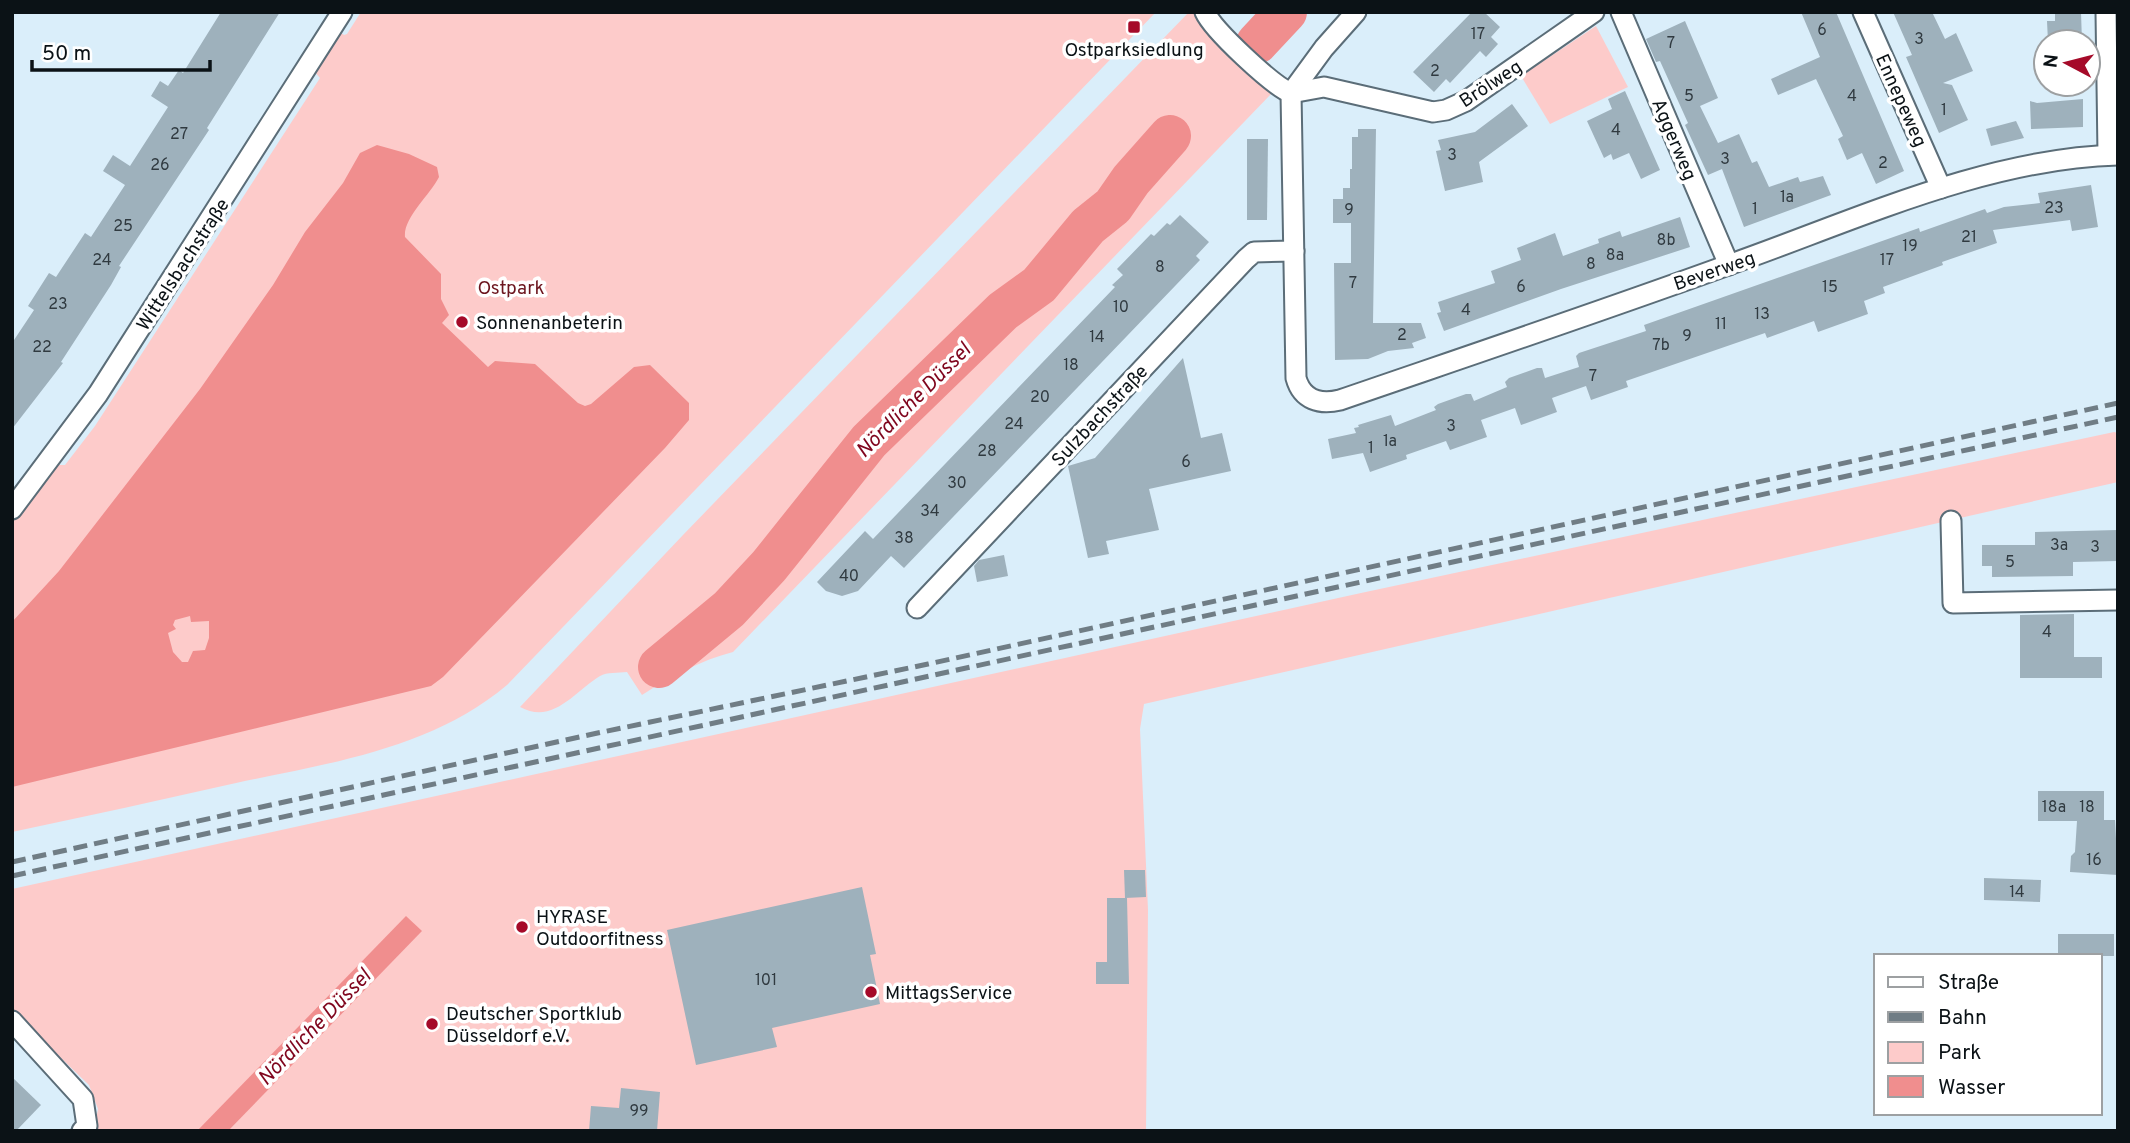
<svg xmlns="http://www.w3.org/2000/svg" width="2130" height="1143" viewBox="0 0 2130 1143" font-family="Overpass,sans-serif">
<style>
.green{fill:#fdcbca}
.water{fill:#f08e8e;fill-rule:evenodd}
.lines{fill:none;stroke-linecap:round;stroke-linejoin:round}
.river{stroke:#f08e8e;stroke-width:42}
.building{fill:#9eb1bc}
.street-casing{stroke:#5b6d78;stroke-width:23}
.street{stroke:#fff;stroke-width:19}
.rail{stroke:#707d85;stroke-width:5;stroke-dasharray:14 7;stroke-linecap:butt}
.poi-dot{fill:#a50a29;stroke:#fff;stroke-width:2.5}
.labels{text-anchor:middle;stroke-width:7;stroke-linejoin:round;paint-order:stroke}
.number-label{font-size:16px;fill:#303a40}
.poi-label{font-size:19px;fill:#0b1216;stroke:#fff;text-anchor:start}
.street-label{font-size:19px;fill:#0b1216;stroke:#fff}
.park-label{font-size:19px;fill:#6c151e;stroke:#fff}
.water-label{font-size:21px;font-style:italic;fill:#7f051d;stroke:#fff}
</style>
<rect width="100%" height="100%" fill="#daeefa"/>
<!-- green -->
<g class="green">
<path d="M361,12h795l-649,673c-76,64 -177,78 -271,98 -75,17 -149,33 -224,49v-312l44,-55h9l30,-39 225,-348 -7,-8 25,-39 6,4 3,-1z"/>
<path d="M1189,12l10,2 12,23 62,55 -540,560c-32,8 -63,25 -91,43l-15,-23c-9,1 -20,0 -27,4 -26,16 -47,49 -80,31l163,-172z"/>
<polygon points="1596,26 1628,87 1550,124 1521,76"/>
<polygon points="2114,432 2118,433 2118,482 1144,704 1140,729 1148,910 1146,1131 94,1131 98,1109 89,1085 12,1011 12,889 1361,593"/>
</g>
<!-- water -->
<g class="water">
<polygon points="1274,12 1304,12 1267,49 1250,35"/>
<path d="M377,145l32,9 28,13 2,10c-9,18 -36,41 -34,60l36,37v25l8,16 -7,8 46,44 7,-6 40,3 43,39 7,3 6,-2 43,-37 16,-2 39,38v17l-24,28 -222,229 -12,9 -419,101v-165l47,-51 141,-182 73,-104 32,-53 38,-49 17,-30zM190,616l1,6 18,-1v17l-4,12 -12,1 -5,11h-6l-9,-10 -5,-19 8,-4 -3,-4 2,-5z"/>
<polygon points="406,916 422,931 228,1131 197,1131"/>
</g>
<g class="lines">
<!-- river -->
<g class="river">
<polyline points="1257,43 1286,12"/>
<polyline points="659,667 729,609 769,566 869,441 1003,311 1039,285 1088,226 1113,206 1131,180 1170,136"/>
</g>
</g>
<!-- building -->
<g class="building">
<polygon points="221,12 280,12 207,128 209,130 119,266 121,267 111,285 61,362 63,363 12,429 12,343 34,310 28,306 49,273 56,277 85,233 91,237 125,185 103,171 113,155 130,166 168,107 151,96 160,81 168,86 179,70 183,73"/>
<polygon points="1472,12 1484,12 1500,27 1491,37 1498,44 1486,57 1480,51 1450,83 1446,79 1434,92 1413,72"/>
<polygon points="1801,12 1836,12 1904,171 1876,184 1862,153 1847,160 1838,139 1843,136 1816,79 1778,95 1771,79 1820,57"/>
<polygon points="1893,12 1932,12 1945,39 1956,33 1973,71 1943,83 1952,85 1968,120 1939,133 1906,57 1912,55"/>
<polygon points="2055,12 2081,12 2082,42 2048,42 2047,21 2055,21"/>
<polygon points="1685,21 1718,98 1700,106 1718,143 1739,134 1752,163 1757,161 1769,187 1798,177 1800,182 1823,176 1831,195 1744,227 1722,169 1708,175 1685,125 1688,123 1660,61 1656,62 1646,39"/>
<polygon points="1625,91 1660,170 1641,179 1629,153 1613,160 1611,154 1604,158 1587,121 1612,109 1608,99"/>
<polygon points="2083,99 2083,127 2031,129 2030,101 2037,103"/>
<polygon points="1512,104 1528,126 1479,162 1483,182 1445,191 1436,151 1441,150 1438,140 1475,132"/>
<polygon points="2016,121 2024,138 1991,146 1986,129"/>
<polygon points="1358,129 1376,129 1373,323 1421,323 1426,338 1412,343 1414,348 1388,351 1368,359 1335,360 1334,263 1351,263 1351,223 1333,223 1333,199 1343,199 1343,188 1350,188 1350,169 1352,169 1352,137 1358,137"/>
<polygon points="1247,139 1268,139 1267,220 1247,220"/>
<polygon points="2091,185 2098,227 2072,231 2070,220 1993,230 1997,243 1942,262 1943,265 1883,287 1885,293 1864,301 1868,314 1818,332 1814,321 1767,338 1765,333 1626,381 1628,387 1591,400 1586,386 1552,398 1557,412 1521,425 1515,408 1481,420 1487,437 1450,450 1446,441 1406,455 1407,459 1370,472 1363,453 1332,459 1328,439 1356,433 1354,428 1359,427 1358,425 1391,415 1395,426 1436,410 1434,407 1438,404 1466,394 1471,394 1474,401 1507,387 1505,382 1509,378 1537,368 1542,368 1545,378 1579,367 1576,356 1579,353 1646,331 1644,325 1919,228 1920,232 1985,209 1987,213 2004,207 2040,203 2038,193"/>
<polygon points="1180,215 1209,242 1196,256 1200,260 904,568 891,556 858,591 842,596 826,591 817,582 865,531 873,539 1115,287 1112,285 1123,275 1117,269 1151,234 1154,236 1167,223 1170,225"/>
<polygon points="1680,217 1690,247 1561,289 1444,331 1437,313 1441,312 1438,302 1495,283 1491,271 1521,260 1517,248 1555,233 1563,256 1599,243 1598,239 1620,231 1622,237"/>
<polygon points="1183,358 1201,438 1222,433 1231,471 1149,489 1159,530 1106,541 1109,554 1088,558 1068,466 1095,458"/>
<polygon points="2118,530 2118,561 2073,562 2073,576 1992,577 1992,566 1982,566 1982,545 2035,545 2035,532"/>
<polygon points="1004,555 1008,576 977,582 974,566 979,560"/>
<polygon points="2074,614 2074,657 2102,657 2102,678 2020,678 2020,615"/>
<polygon points="2038,791 2104,791 2104,820 2115,820 2118,875 2070,872 2071,856 2075,852 2077,821 2038,821"/>
<polygon points="1124,870 1145,870 1146,897 1125,898"/>
<polygon points="1984,878 2041,880 2040,902 1984,900"/>
<polygon points="862,887 876,954 870,955 880,1004 772,1028 777,1047 696,1065 667,930"/>
<polygon points="1107,898 1127,898 1129,984 1096,984 1096,962 1107,962"/>
<rect x="2058" y="934" width="56" height="22"/>
<polygon points="12,1077 41,1105 16,1131 12,1131"/>
<polygon points="621,1088 660,1092 657,1131 589,1131 591,1106 619,1108"/>
</g>
<g class="lines">
<defs>
<g id="street">
<path d="M1205,12c8,18 68,74 86,81"/>
<polyline points="1621,12 1729,265"/>
<polyline points="1863,12 1941,188"/>
<polyline points="2106,12 2108,155"/>
<path d="M1291,93l5,285c6,22 24,27 44,22 131,-45 262,-89 391,-136 122,-43 256,-106 387,-109"/>
<polyline points="1291,93 1324,87 1433,112 1446,110 1466,101 1594,12"/>
<polyline points="1291,93 1324,48 1356,12"/>
<polyline points="12,509 98,394 342,12"/>
<polyline points="1951,521 1953,603 2118,600"/>
<polyline points="917,608 1246,259 1254,252 1294,251"/>
<polyline points="12,1021 83,1099 87,1126 82,1131"/>
</g>
</defs>
<!-- street casing -->
<use href="#street" class="street-casing"/>
<!-- street -->
<use href="#street" class="street"/>
<!-- rail -->
<g class="rail">
<polyline points="12,862 593,734 928,664 2118,403"/>
<polyline points="12,876 2118,417"/>
</g>
</g>
<!-- markers -->
<g class="poi-dot">
<rect x="1127" y="20" width="14" height="14" rx="3.5"/>
<circle cx="462" cy="322" r="7"/>
<circle cx="522" cy="927" r="7"/>
<circle cx="871" cy="992" r="7"/>
<circle cx="432" cy="1024" r="7"/>
</g>
<g class="labels">
<!-- number labels -->
<g class="number-label">
<text x="1822" y="35">6</text>
<text x="1478" y="39">17</text>
<text x="1919" y="44">3</text>
<text x="1671" y="48">7</text>
<text x="1435" y="76">2</text>
<text x="1689" y="101">5</text>
<text x="1852" y="101">4</text>
<text x="1944" y="115">1</text>
<text x="1616" y="135">4</text>
<text x="179" y="139">27</text>
<text x="1452" y="160">3</text>
<text x="1725" y="164">3</text>
<text x="1883" y="168">2</text>
<text x="160" y="170">26</text>
<text x="1787" y="202">1a</text>
<text x="2054" y="213">23</text>
<text x="1755" y="214">1</text>
<text x="1349" y="215">9</text>
<text x="123" y="231">25</text>
<text x="1969" y="242">21</text>
<text x="1666" y="245">8b</text>
<text x="1910" y="251">19</text>
<text x="1615" y="260">8a</text>
<text x="102" y="265">24</text>
<text x="1887" y="265">17</text>
<text x="1591" y="269">8</text>
<text x="1160" y="272">8</text>
<text x="1353" y="288">7</text>
<text x="1521" y="292">6</text>
<text x="1830" y="292">15</text>
<text x="58" y="309">23</text>
<text x="1121" y="312">10</text>
<text x="1466" y="315">4</text>
<text x="1762" y="319">13</text>
<text x="1721" y="329">11</text>
<text x="1402" y="340">2</text>
<text x="1687" y="341">9</text>
<text x="1097" y="342">14</text>
<text x="1661" y="350">7b</text>
<text x="42" y="352">22</text>
<text x="1071" y="370">18</text>
<text x="1593" y="381">7</text>
<text x="1040" y="402">20</text>
<text x="1014" y="429">24</text>
<text x="1451" y="431">3</text>
<text x="1390" y="446">1a</text>
<text x="1371" y="453">1</text>
<text x="987" y="456">28</text>
<text x="1186" y="467">6</text>
<text x="957" y="488">30</text>
<text x="930" y="516">34</text>
<text x="904" y="543">38</text>
<text x="2059" y="550">3a</text>
<text x="2095" y="552">3</text>
<text x="2010" y="567">5</text>
<text x="849" y="581">40</text>
<text x="2047" y="637">4</text>
<text x="2054" y="812">18a</text>
<text x="2087" y="812">18</text>
<text x="2094" y="865">16</text>
<text x="2017" y="897">14</text>
<text x="766" y="985">101</text>
<text x="639" y="1116">99</text>
</g>
<!-- poi labels -->
<g class="poi-label">
<text x="1134" y="56" text-anchor="middle">Ostparksiedlung</text>
<text x="476" y="329">Sonnenanbeterin</text>
<text x="536" y="923">HYRASE<tspan x="536" dy="22">Outdoorfitness</tspan></text>
<text x="885" y="999">MittagsService</text>
<text x="446" y="1020">Deutscher Sportklub<tspan x="446" dy="22">Düsseldorf e.V.</tspan></text>
</g>
<!-- street labels -->
<g class="street-label">
<text transform="translate(1490 83) rotate(-33)" y="7">Brölweg</text>
<text transform="translate(1902 100) rotate(66)" y="7">Ennepeweg</text>
<text transform="translate(1675 139) rotate(67)" y="7">Aggerweg</text>
<text transform="translate(182 264) rotate(-57)" y="7">Wittelsbachstraße</text>
<text transform="translate(1714 270) rotate(-19)" y="7">Beverweg</text>
<text transform="translate(1099 415) rotate(-47)" y="7">Sulzbachstraße</text>
</g>
<!-- park labels -->
<g class="park-label">
<text x="511" y="294">Ostpark</text>
</g>
<!-- water labels -->
<g class="water-label">
<text transform="translate(913 400) rotate(-45)" y="7">Nördliche Düssel</text>
<text transform="translate(314 1027) rotate(-46)" y="7">Nördliche Düssel</text>
</g>
</g>
<!-- border -->
<rect width="2130" height="1143" fill="none" stroke="#0b1216" stroke-width="28"/>
<!-- legend -->
<rect x="1874" y="954" width="228" height="161" fill="#ffffff" stroke="#9da0a2" stroke-width="2"/>
<rect x="1888" y="977" width="35" height="10" fill="#ffffff" stroke="#9da0a2" stroke-width="2"/>
<text x="1938" y="989" font-size="21" fill="#0b1216">Straße</text>
<rect x="1888" y="1012" width="35" height="10" fill="#707d85" stroke="#9da0a2" stroke-width="2"/>
<text x="1938" y="1024" font-size="21" fill="#0b1216">Bahn</text>
<rect x="1888" y="1042" width="35" height="21" fill="#fdcbca" stroke="#9da0a2" stroke-width="2"/>
<text x="1938" y="1059" font-size="21" fill="#0b1216">Park</text>
<rect x="1888" y="1076" width="35" height="21" fill="#f08e8e" stroke="#9da0a2" stroke-width="2"/>
<text x="1938" y="1094" font-size="21" fill="#0b1216">Wasser</text>
<!-- north arrow -->
<g transform="translate(2067 63) rotate(277)"><circle r="33" fill="#ffffff" stroke="#9da0a2" stroke-width="2"/>
<path d="M0-5L12 26L0 18L-12 26Z" fill="#a50a29"/>
<text y="-10" font-size="19" font-weight="bold" text-anchor="middle" fill="#0b1216">N</text>
</g>
<!-- scale -->
<path d="M32 60v10h178v-10" fill="none" stroke="#0b1216" stroke-width="3.5"/>
<text x="42" y="60" font-size="21" fill="#0b1216" stroke="#ffffff" stroke-width="5" paint-order="stroke">50 m</text>
</svg>
